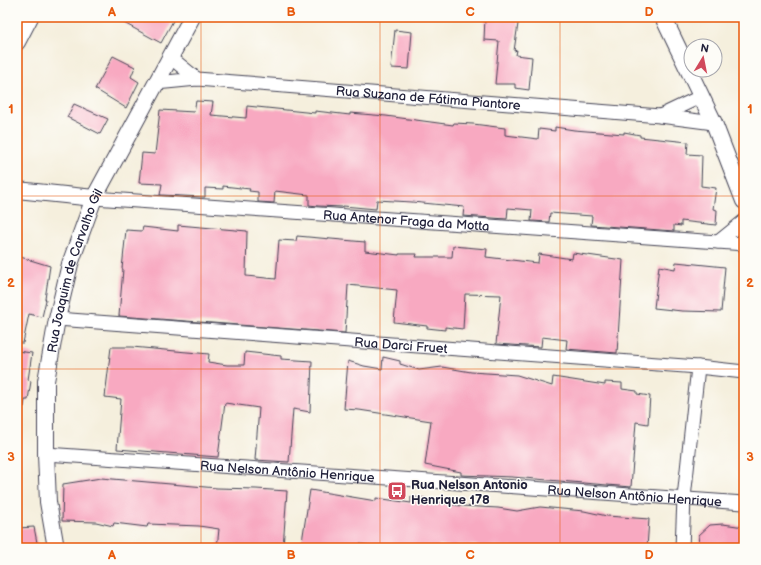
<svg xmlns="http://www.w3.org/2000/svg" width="761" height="565" viewBox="0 0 761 565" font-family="'Balsamiq Sans',sans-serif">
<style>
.building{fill:#f8a9c1}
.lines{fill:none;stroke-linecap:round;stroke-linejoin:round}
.minor-casing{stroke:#424153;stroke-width:15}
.tertiary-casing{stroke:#424153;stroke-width:18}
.minor{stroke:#fff;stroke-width:13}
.tertiary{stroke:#fff;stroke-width:16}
.grid{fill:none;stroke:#e8590c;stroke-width:1;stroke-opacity:0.55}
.labels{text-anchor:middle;stroke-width:3;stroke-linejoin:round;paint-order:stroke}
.street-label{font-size:13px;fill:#22223b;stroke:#fdfcf7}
.poi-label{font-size:13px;font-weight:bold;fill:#22223b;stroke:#fdfcf7;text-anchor:start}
.neatline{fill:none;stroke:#e8590c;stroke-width:1.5}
.grid-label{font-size:13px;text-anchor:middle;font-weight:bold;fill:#e8590c}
</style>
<rect width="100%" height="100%" fill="#fdfcf7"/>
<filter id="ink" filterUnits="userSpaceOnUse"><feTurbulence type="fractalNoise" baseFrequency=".025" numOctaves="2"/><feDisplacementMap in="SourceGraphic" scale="8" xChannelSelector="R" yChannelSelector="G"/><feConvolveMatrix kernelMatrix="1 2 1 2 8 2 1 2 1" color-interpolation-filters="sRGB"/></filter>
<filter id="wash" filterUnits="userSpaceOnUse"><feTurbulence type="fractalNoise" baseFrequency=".012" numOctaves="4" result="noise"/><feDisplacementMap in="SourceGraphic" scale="16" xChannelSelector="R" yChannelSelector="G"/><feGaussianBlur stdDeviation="0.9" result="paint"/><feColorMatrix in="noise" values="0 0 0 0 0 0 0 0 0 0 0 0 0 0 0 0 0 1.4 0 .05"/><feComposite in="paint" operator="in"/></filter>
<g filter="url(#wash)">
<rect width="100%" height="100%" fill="#f5efdd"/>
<g id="blocks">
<!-- building -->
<g class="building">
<polygon points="113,17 175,17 161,43"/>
<polygon points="485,17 519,17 514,51 517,50 516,55 532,57 529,90 515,88 515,84 495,84 499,41 484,40"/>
<polygon points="395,30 412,32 409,69 391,68"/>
<polygon points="113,56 135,67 131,77 139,82 126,108 95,89"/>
<polygon points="196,101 213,102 211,115 246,118 247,106 315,113 315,111 350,115 350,113 386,116 453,125 454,123 473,124 505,128 505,135 538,139 539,129 555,131 555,127 574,130 624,134 624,132 640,135 640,137 688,142 687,154 702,155 701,186 716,188 713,209 717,210 716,225 681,221 681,226 674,225 674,231 591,225 592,216 550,213 549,222 531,221 532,210 508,208 507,219 463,216 464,207 412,202 377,200 376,209 343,206 343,207 318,206 309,205 309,195 275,191 274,203 258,202 258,192 249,191 250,189 223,186 223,189 205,188 205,197 160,195 162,184 139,183 142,153 155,154 160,110 194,112"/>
<polygon points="74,104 108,119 100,134 67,117"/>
<polygon points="178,225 247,231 246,276 276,279 279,240 296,241 297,236 365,242 365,251 399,255 399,254 417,254 416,257 452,257 453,246 487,249 486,257 520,261 538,263 539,254 572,259 573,253 623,260 617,353 566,349 567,340 542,337 541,347 496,344 501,295 465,294 463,329 445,327 445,330 427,328 427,326 394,322 397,290 348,285 345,333 119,316 123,269 122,269 126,230 142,231 143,227 178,231"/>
<polygon points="17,256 50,266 45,299 46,300 42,317 29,314 23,343 17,343"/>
<polygon points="676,262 725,267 721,312 682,311 654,308 659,266 675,269"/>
<polygon points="111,347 132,347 209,354 208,362 227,365 244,365 245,352 281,356 281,359 312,361 310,412 293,409 289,462 255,460 259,408 225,403 218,457 117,449 121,399 105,397"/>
<polygon points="17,351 32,353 28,380 31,381 28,400 25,400 24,407 17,406"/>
<polygon points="383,357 400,361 400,364 419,370 442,367 471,372 517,375 552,386 553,377 605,385 605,382 622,383 622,389 637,391 637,394 650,396 648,424 636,422 631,487 512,477 461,475 461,472 425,465 431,421 359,410 344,409 348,361 364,366 382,369"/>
<polygon points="101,478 217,488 256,489 287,491 283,548 217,548 219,529 199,526 148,524 147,527 114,523 113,526 96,522 62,521 63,484"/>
<polygon points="310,490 376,501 376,498 411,503 411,497 426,498 426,500 461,506 498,508 517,511 540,507 584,511 607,516 649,519 647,548 539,548 457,545 457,548 439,545 438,548 385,548 360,544 360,548 301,548"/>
<polygon points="723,524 744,527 744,548 721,548 722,546 700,545 699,535 710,525"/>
<polygon points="34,527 38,548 17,548 17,528"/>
</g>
</g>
</g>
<g filter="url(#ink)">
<use href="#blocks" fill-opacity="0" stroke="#424153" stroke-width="1"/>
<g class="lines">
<defs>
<g id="minor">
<path id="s1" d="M197,79l463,37"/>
<polyline points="156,83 197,79 170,57"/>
<polyline points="702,96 660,116 714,123"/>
<path id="s2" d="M94,198l624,44"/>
<polyline points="744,221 718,242 744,244"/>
<path id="s3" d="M57,319l641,48 46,5"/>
<path id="s4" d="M46,454l698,49"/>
<polyline points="682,548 684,498 698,367"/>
</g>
<g id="tertiary">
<polyline points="663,17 714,123 744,201"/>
<polyline points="17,42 30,17"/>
<polyline points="17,190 94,198"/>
<path id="s5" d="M56,548l-8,-46 -2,-48v-73l11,-62 13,-55 24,-66 98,-181"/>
</g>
</defs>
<!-- minor casing -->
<use href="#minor" class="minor-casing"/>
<!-- tertiary casing -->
<use href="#tertiary" class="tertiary-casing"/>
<!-- minor -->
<use href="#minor" class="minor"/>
<!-- tertiary -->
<use href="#tertiary" class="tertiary"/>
</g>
</g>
<!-- grid -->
<path class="grid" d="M201,17v531M380,17v531M560,17v531M17,196h727M17,369h727"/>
<!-- icons -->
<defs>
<symbol id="bus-square" viewBox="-11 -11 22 22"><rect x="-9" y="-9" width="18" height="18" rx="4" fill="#d1495b" stroke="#fdfcf7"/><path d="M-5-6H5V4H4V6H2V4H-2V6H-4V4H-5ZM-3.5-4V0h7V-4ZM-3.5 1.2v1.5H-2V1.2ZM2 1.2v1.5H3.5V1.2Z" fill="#fff"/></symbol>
</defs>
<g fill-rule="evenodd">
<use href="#bus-square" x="386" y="480" width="22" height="22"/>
</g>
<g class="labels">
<!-- street labels -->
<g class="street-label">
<text dy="5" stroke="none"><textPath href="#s1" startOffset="232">Rua Suzana de Fátima Piantore</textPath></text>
<text dy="5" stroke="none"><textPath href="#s2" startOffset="313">Rua Antenor Fraga da Motta</textPath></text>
<text dy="5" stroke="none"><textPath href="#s5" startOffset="282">Rua Joaquim de Carvalho Gil</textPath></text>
<text dy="5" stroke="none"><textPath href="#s3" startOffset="345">Rua Darci Fruet</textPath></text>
<text dy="5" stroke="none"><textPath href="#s4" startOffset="242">Rua Nelson Antônio Henrique</textPath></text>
<text dy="5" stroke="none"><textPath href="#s4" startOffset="590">Rua Nelson Antônio Henrique</textPath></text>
</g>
<!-- poi labels -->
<g class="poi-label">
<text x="411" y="489">Rua Nelson Antonio<tspan x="411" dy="15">Henrique 178</tspan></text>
</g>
</g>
<!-- margin -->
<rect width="761" height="565" fill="none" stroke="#fdfcf7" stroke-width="44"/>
<!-- north arrow -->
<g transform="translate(703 58) rotate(10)"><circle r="19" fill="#fdfcf7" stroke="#a5a5ac"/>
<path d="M0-3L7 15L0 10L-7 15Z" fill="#d1495b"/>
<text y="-6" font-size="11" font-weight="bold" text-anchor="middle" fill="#22223b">N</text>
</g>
<rect x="22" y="22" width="717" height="521" class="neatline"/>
<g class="grid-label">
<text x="112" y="16">A</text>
<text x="291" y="16">B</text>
<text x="470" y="16">C</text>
<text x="649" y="16">D</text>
<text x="11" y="113">1</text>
<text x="750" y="113">1</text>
<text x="11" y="287">2</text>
<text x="750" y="287">2</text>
<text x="11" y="461">3</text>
<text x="750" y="461">3</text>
<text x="112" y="559">A</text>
<text x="291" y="559">B</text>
<text x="470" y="559">C</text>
<text x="649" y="559">D</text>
</g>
</svg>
